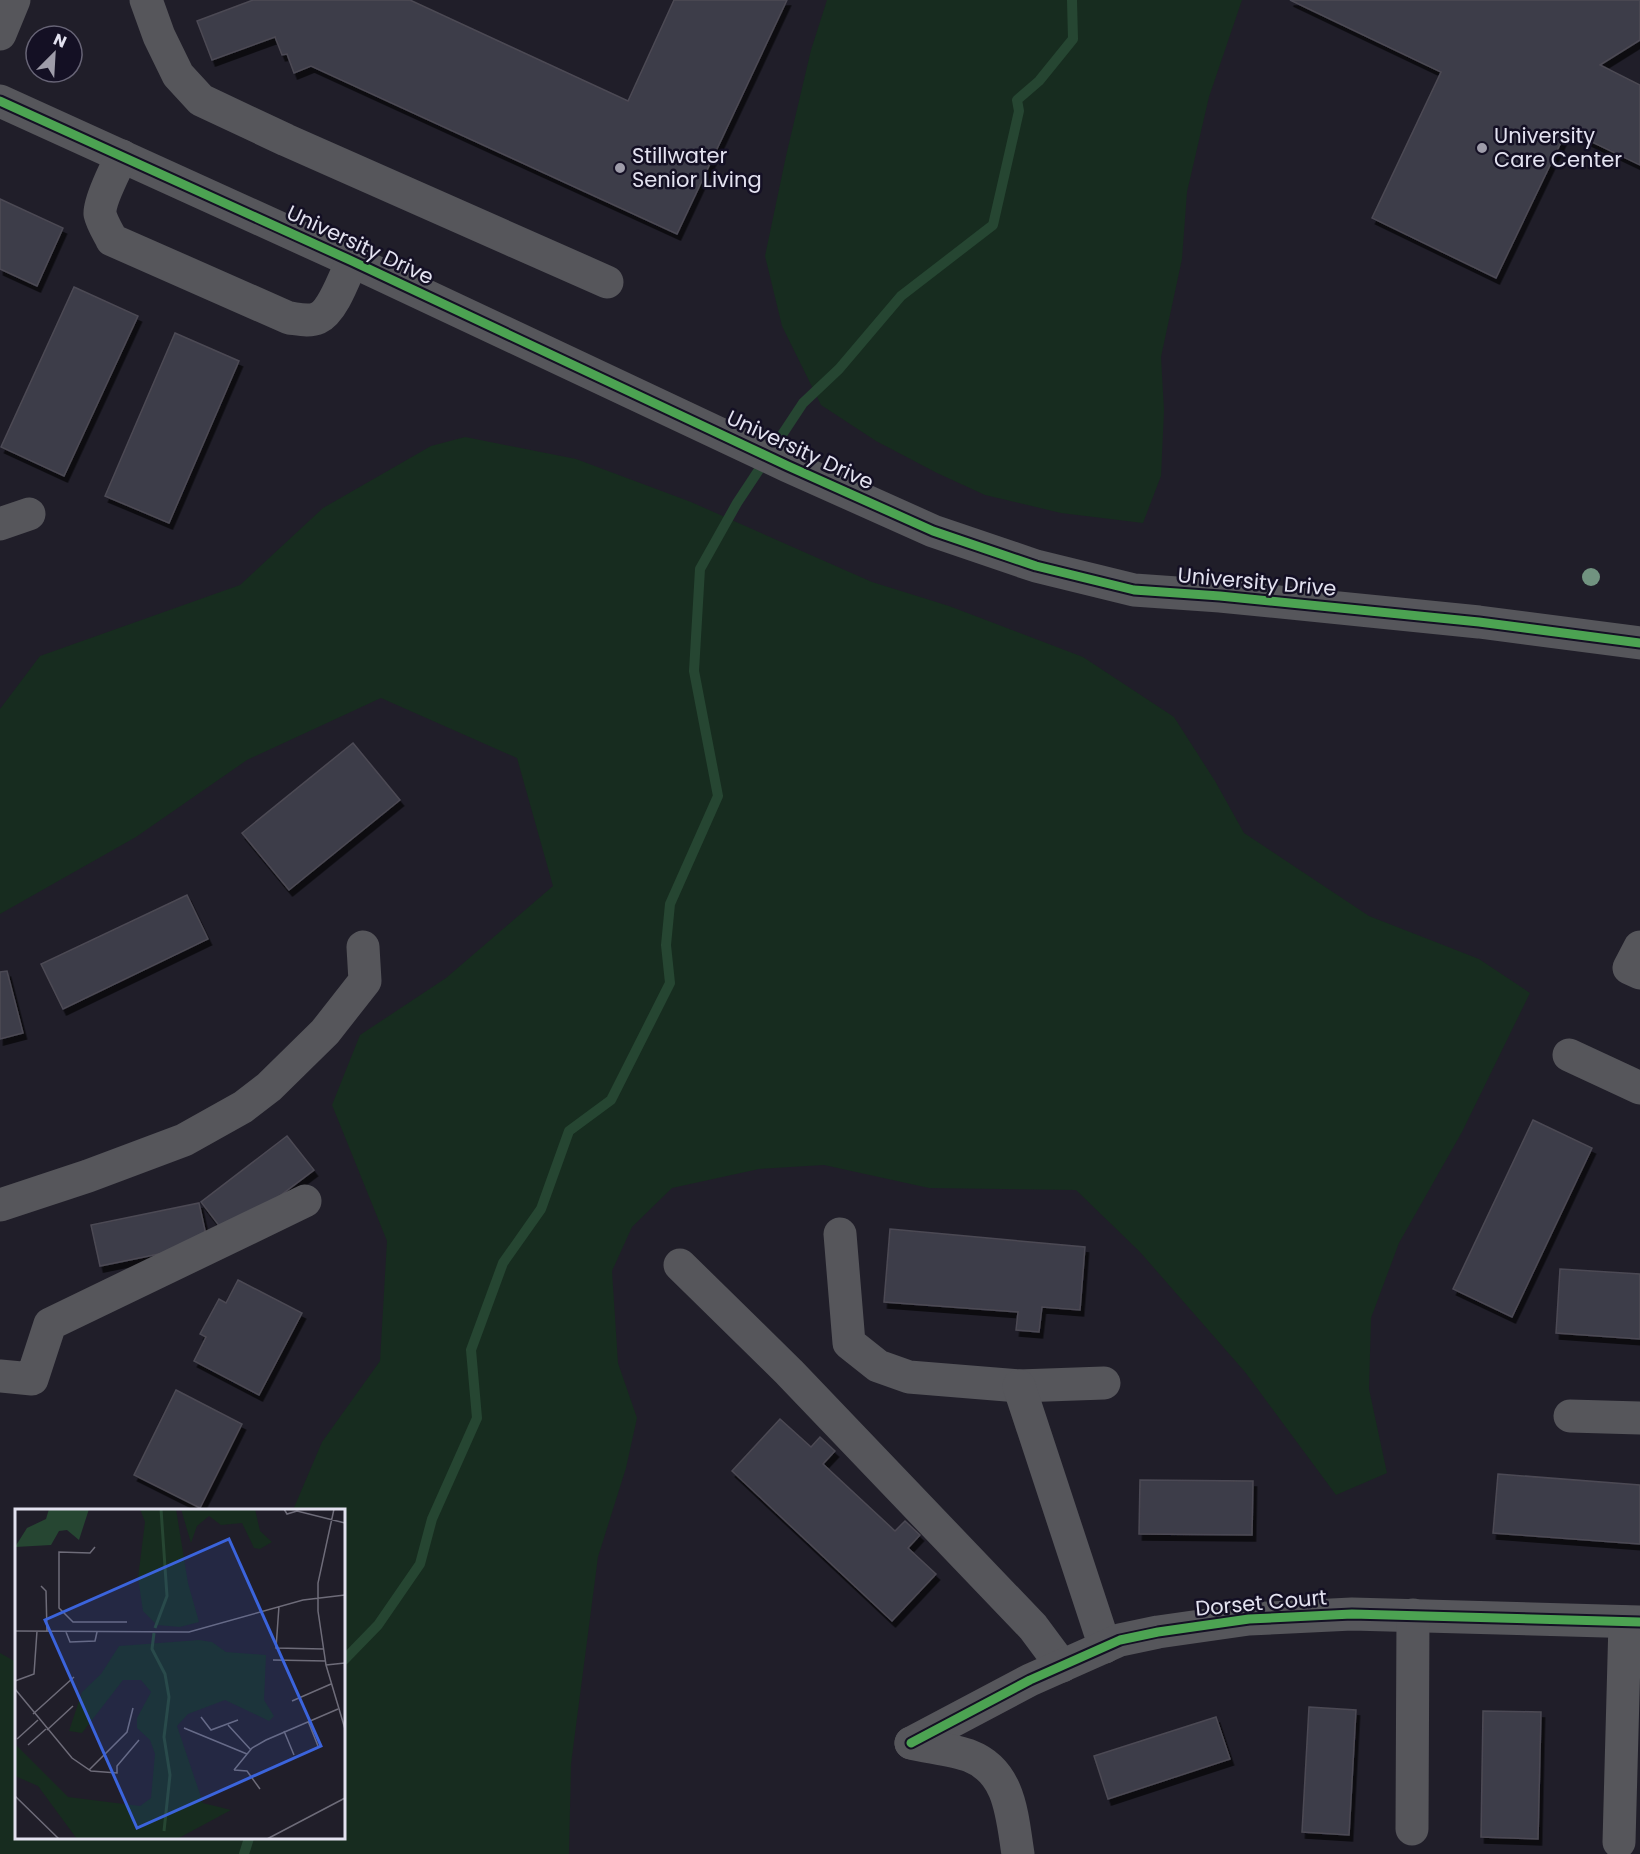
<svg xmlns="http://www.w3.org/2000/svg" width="1640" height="1854" viewBox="0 0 1640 1854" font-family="Poppins,sans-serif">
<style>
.green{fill:#172c1f}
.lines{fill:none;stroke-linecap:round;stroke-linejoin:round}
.stream{stroke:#264632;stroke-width:10}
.building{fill:#3e3c48;stroke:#4c4a54;stroke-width:1.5;filter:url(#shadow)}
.minor{stroke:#56565b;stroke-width:33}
.cycleway-casing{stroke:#141024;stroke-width:13}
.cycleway{stroke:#4ca352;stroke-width:9}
.tree{fill:#719380}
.poi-dot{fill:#9f9daa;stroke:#141024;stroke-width:2}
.labels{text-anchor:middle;stroke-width:5;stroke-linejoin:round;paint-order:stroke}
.poi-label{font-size:21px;fill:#e3e2f0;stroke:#141024;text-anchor:start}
.street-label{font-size:21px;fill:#e3e2f0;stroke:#141024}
.inset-river{fill:none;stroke:#264632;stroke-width:3}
.inset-road{fill:none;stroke:#6e6c79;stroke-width:1.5}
.view{fill:#3b64dc;fill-opacity:0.15;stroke:#3b64dc;stroke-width:3}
.inset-edge{fill:none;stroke:#e3e2f0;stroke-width:3}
</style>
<defs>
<filter id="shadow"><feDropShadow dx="3.5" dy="6" stdDeviation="0" flood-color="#0009"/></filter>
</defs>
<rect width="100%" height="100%" fill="#201e29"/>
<!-- green -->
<g class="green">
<polygon points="827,0 1242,0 1209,97 1187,192 1182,259 1161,357 1164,410 1161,476 1143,523 1061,513 985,495 937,473 876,441 821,405 782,326 765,256 786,156 811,50"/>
<polygon points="465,437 576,459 691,502 872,582 949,606 1083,657 1174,717 1215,781 1244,833 1369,916 1479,959 1530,993 1462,1132 1399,1243 1371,1318 1369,1389 1387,1473 1336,1495 1245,1372 1140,1252 1076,1190 929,1188 824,1165 759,1169 672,1188 632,1227 612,1271 618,1363 637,1418 626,1468 598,1557 571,1764 569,1854 0,1854 0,1653 16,1662 16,1838 344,1838 344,1510 293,1510 322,1442 380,1361 387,1241 332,1105 360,1035 446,978 553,886 517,758 381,698 247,760 136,837 0,914 0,709 40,656 240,585 323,508 431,446"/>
</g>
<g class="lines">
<!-- stream -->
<g class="stream">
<polyline points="344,1660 378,1625 420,1564 432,1519 477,1418 471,1350 503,1263 541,1209 569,1131 611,1100 670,983 666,945 670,904 718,796 694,671 700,569 737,503 803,403 839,369 901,296 993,225 1019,111 1017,100 1039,81 1073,39 1072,0"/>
<polyline points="244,1854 249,1838"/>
</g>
</g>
<!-- building -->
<g class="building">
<polygon points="253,0 410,0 628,101 674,0 787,0 677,234 311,66 294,73 287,54 282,55 275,37 212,60 197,21"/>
<polygon points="1290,0 1640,0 1640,40 1600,65 1640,85 1640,165 1567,130 1496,278 1372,218 1441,72"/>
<polygon points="0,199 63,228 37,286 0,269"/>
<polygon points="74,287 138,316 64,476 1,447"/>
<polygon points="175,333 239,361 169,523 105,496"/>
<polygon points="353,743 400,800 289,890 242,833"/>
<polygon points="187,895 208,939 63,1009 41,964"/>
<polygon points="7,971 23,1033 0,1039 0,972"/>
<polygon points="1533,1120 1592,1148 1512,1317 1453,1289"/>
<polygon points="287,1136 314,1170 227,1236 201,1202"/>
<polygon points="199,1203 208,1244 100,1266 91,1225"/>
<polygon points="890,1229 1085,1247 1080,1310 1042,1307 1039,1332 1016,1330 1018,1312 884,1302"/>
<polygon points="1560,1269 1640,1274 1640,1339 1556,1333"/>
<polygon points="238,1280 302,1313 259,1395 194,1361 206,1337 200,1334 219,1299 226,1303"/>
<polygon points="176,1390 242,1424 200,1508 134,1475"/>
<polygon points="780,1419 811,1447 820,1437 835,1451 823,1464 895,1531 905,1521 920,1535 908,1548 936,1574 892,1621 732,1471"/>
<polygon points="1498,1474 1640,1485 1640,1544 1493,1533"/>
<polygon points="1140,1480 1253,1481 1252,1535 1139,1534"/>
<polygon points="1309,1707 1356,1710 1349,1835 1302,1832"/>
<polygon points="1483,1711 1541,1712 1538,1839 1481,1837"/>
<polygon points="1216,1717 1230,1759 1108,1799 1094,1756"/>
</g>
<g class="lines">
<!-- minor -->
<g class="minor">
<polyline points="146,0 159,36 178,75 201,100 286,140 607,282"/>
<polyline points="0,34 14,0"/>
<polyline points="0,101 352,261 788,466 933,531 1036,566 1134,590 1220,596 1479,622 1640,643"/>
<path d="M122,156c-6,12 -23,46 -22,58 2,9 8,18 12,26l177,78c9,1 20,4 29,0 15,-7 27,-42 34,-57"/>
<polyline points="0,524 29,514"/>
<polyline points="1640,947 1629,968 1640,973"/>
<polyline points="1569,1055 1640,1088"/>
<polyline points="0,1205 88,1176 184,1140 243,1107 269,1087 325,1032 365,981 363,947"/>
<polyline points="840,1234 849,1343 878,1366 909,1377 1019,1386 1104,1383"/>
<polyline points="680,1265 789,1372 1033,1627 1062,1666"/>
<polyline points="0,1376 32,1379 50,1324 305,1201"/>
<polyline points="1019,1386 1105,1647"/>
<polyline points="1570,1416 1640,1418"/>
<polyline points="911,1743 1030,1680 1120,1640 1158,1632 1249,1619 1352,1614 1640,1622"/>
<path d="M911,1743c16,4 44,7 59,13 41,16 42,61 48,98"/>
<polyline points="1412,1829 1413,1615"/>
<polyline points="1619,1842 1625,1622"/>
</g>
<defs>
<g id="cycleway">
<polyline points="0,101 352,261 788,466 933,531 1036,566 1134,590 1220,596 1479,622 1640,643"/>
<polyline points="911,1743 1030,1680 1120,1640 1158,1632 1249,1619 1352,1614 1640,1622"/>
</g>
</defs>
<!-- cycleway casing -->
<use href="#cycleway" class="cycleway-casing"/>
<!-- cycleway -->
<use href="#cycleway" class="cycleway"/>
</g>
<!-- trees -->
<circle class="tree" cx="1591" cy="577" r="9"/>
<!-- markers -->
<g class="poi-dot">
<circle cx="1482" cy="148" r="6"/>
<circle cx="620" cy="168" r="6"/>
</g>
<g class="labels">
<!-- poi labels -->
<g class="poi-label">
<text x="1494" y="143">University<tspan x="1494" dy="24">Care Center</tspan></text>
<text x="632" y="163">Stillwater<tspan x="632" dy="24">Senior Living</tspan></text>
</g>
<!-- street labels -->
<g class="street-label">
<text transform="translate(360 245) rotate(25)" y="7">University Drive</text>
<text transform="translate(800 450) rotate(25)" y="7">University Drive</text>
<text transform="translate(1257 582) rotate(5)" y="7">University Drive</text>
<text transform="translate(1261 1603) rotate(-5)" y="7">Dorset Court</text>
</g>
</g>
<!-- overview -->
<g transform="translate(15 1509)">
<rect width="330" height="330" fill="#201e29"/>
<path d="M125,0h36l12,74 11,39 -19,5 -23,-2 -14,-14 -5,-33 7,-56zM166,0h74l5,22 12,11 -12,7 -6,-1 -12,-25 -21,2 -12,-9 -12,10 -6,17zM184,131l13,2 14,10 40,3 -2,45 10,16 -5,5 -44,-21 -37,14 -11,12 26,77 28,7 -54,29h-100l-39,-53 -23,-10v-32l53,53 72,9 11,-8 4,-44 -5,-14 -13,-12v-10l14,-26 -10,-12h-18l-41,53 -13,-2 13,-39 19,-18 18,-28z" fill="#172c1f"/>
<path d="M34,0h40l-10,31 -12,-10 -8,1 -8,14 -36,2 12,-19 19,-9z" fill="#264632"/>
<path class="inset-river" d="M140,119l12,-32 -6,-87M139,124l-2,16 13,25 4,23 -5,40 6,38 -6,56"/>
<path class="inset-road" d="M269,0l3,5 10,-3 48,12M319,0l-16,74v28l8,54 19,64M80,38l-5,6 -31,-1v56l14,14h54M26,77l5,5 1,41M264,97l-3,42 48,1M0,122l174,1 114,-32 42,-5M51,123l4,10 25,-1 2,-9M258,151l53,1M311,156l19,-2M0,172l19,-7 3,-43M0,180l57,69 19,13 26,2v-7l22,-26M277,192l39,-17M18,205l41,-37M186,208l10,13 27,-10M293,212l10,25M213,216l23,25M169,219l63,26M32,221l26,-24M269,222l10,24M2,230l21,-19M13,236l18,-16M74,261l38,-38 6,-24M219,261l18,-22 14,-8 72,-31M219,261l13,1 13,18M0,287l44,43M252,330l78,-41"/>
<path class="view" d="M214,30l92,207 -184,82 -92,-208z"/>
<rect width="330" height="330" class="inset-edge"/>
</g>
<!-- north arrow -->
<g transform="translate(54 54) rotate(24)"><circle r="28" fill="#141024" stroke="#676476" stroke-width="1.5"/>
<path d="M0-4.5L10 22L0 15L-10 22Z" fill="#9f9daa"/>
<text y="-9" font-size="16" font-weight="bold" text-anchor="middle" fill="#e3e2f0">N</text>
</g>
</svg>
